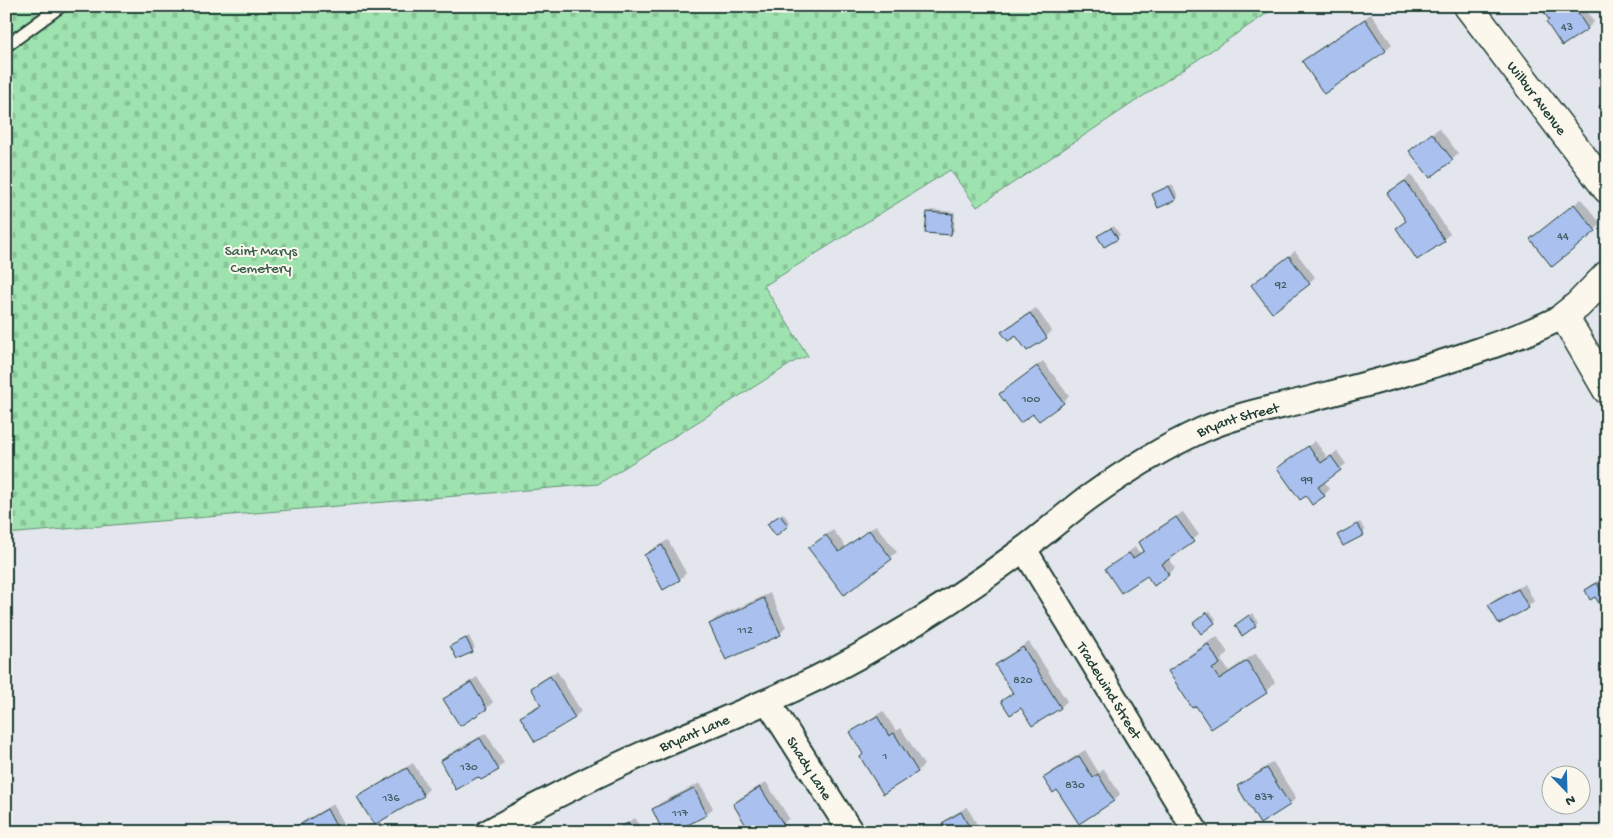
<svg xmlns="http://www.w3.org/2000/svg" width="1613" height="838" viewBox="0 0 1613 838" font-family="'Gochi Hand',sans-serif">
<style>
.cemetery{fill:url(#cemetery-stones);stroke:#5e9072}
.shadow{fill:#0003}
.building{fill:#aac0ef;stroke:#1f3d34}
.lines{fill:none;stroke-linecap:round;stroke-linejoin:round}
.service-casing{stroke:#1f3d34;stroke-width:15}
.minor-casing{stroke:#1f3d34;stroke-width:28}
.tertiary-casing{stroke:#1f3d34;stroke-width:31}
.service{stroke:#fbf7ec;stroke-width:11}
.minor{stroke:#fbf7ec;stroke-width:24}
.tertiary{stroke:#fbf7ec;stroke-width:28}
.labels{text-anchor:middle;stroke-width:4;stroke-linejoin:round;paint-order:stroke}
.number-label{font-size:12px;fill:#425e63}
.street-label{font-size:15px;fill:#1f3d34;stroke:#fbf7ec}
.park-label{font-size:15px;fill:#385e4d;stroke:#fbf7ec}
</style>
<defs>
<pattern id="cemetery-stones" width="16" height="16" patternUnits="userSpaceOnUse" patternTransform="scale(1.25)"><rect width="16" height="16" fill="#9ee3af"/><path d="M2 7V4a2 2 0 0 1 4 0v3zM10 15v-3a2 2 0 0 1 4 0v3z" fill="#88c497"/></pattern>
</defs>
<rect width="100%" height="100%" fill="#e3e6ed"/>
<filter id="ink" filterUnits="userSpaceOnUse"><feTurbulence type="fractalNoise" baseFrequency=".02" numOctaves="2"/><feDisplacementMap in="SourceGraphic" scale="10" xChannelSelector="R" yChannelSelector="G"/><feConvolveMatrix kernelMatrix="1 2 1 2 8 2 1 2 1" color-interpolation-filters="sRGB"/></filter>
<g filter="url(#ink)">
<!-- cemetery -->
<polygon class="cemetery" points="6,6 1278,6 977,207 950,170 764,286 808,356 797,360 598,484 6,534"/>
<!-- shadow -->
<g class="shadow">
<polygon points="1541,6 1583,6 1594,22 1588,28"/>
<polygon points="1371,14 1392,44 1386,50 1324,92 1304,61 1310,55"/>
<polygon points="1439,128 1458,153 1452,159 1411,151"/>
<polygon points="1411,175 1450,234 1418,258 1397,228 1407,220 1388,193"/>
<polygon points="1172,184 1178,196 1175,199 1154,194"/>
<polygon points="1581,199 1601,224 1595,230 1538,234"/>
<polygon points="931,210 955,212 954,231 951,234 928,213"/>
<polygon points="1114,226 1120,235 1105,246 1102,234"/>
<polygon points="1295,251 1315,277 1309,283 1253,285"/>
<polygon points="1036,308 1052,331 1046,337 1003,332 1009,326"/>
<polygon points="1043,361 1069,396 1063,402 1034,412 1000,394"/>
<polygon points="1315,441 1328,458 1337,451 1346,464 1324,481 1330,489 1324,495 1306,494 1285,463"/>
<polygon points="1183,512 1199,535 1168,558 1175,568 1169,574 1154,584 1148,574 1106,570 1135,547 1140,553 1145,549 1140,542 1146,536"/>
<polygon points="783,513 790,523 788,526 771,522"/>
<polygon points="1360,522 1365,531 1363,534 1339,535"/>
<polygon points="876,525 897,552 844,593 816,542 833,530 846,547"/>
<polygon points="668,540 686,573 680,579 663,588 646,555 652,549"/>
<polygon points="1603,578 1607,584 1607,614 1596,595 1586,590 1592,584"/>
<polygon points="1525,584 1534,601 1528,607 1490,605 1496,599"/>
<polygon points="770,593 786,627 780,634 710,624 716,618"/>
<polygon points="1210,611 1216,619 1214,622 1197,620"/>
<polygon points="1253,613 1258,622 1242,634 1239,622"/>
<polygon points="469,636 475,648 472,650 452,646"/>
<polygon points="1217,636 1228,653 1221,660 1229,671 1256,653 1275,682 1266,692 1212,727 1197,704 1169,671 1179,662"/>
<polygon points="1029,642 1067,701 1061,707 1022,707 1002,701 1013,692 996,665 1002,659"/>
<polygon points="557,671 581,711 575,717 536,740 522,717 528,711 541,703 533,688 539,682"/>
<polygon points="477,677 493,702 487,708 460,724 445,699 451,693"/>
<polygon points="883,711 896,731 901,728 924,765 917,771 865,754 852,733 858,727"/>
<polygon points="486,733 504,763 498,769 479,775 441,761 447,755"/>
<polygon points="1085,750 1099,773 1104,769 1120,794 1114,800 1079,822 1058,788 1045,778 1051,772"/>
<polygon points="1273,762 1296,798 1290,804 1261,822 1238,787 1244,781"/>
<polygon points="413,763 429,789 423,795 359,798 365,792"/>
<polygon points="766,782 789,818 783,824 734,804 740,798"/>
<polygon points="700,783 713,808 707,814 671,832 653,809 660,803"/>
<polygon points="333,804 349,832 291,832 297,825"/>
<polygon points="967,807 979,828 975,832 936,832 945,827 943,823 949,817"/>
<polygon points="635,818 643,832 610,832"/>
</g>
<!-- building -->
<g class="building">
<polygon points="1540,6 1573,6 1588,29 1562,46 1546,22 1549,20"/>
<polygon points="1365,19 1386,51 1324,94 1302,61"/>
<polygon points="1607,100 1607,118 1599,106"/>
<polygon points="1432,133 1453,160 1430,178 1409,151"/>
<polygon points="1405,181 1445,241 1417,260 1396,228 1406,221 1387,193"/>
<polygon points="1169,186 1176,200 1158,208 1152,194"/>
<polygon points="1574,204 1596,231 1552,267 1530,239"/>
<polygon points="927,212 953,214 951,235 925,233"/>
<polygon points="1111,228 1118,239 1104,247 1097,236"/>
<polygon points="1289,256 1310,284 1272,313 1251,285"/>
<polygon points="1030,313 1047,338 1027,351 1016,336 1008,341 1001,332"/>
<polygon points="1037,366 1064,403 1039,421 1033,414 1020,423 999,394"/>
<polygon points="1308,446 1321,463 1331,456 1341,470 1318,487 1325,496 1312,505 1306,496 1300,500 1277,468"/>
<polygon points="780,515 788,526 776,536 767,524"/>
<polygon points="1176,517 1194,542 1162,564 1169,575 1154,586 1147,576 1121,593 1105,569 1129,553 1133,558 1144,551 1139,542"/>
<polygon points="1357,524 1364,535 1343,546 1337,535"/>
<polygon points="869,530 892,559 844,595 808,548 826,535 839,552"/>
<polygon points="662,545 680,580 663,590 644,555"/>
<polygon points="1597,583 1602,592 1607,589 1607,616 1595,597 1590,600 1585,590"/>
<polygon points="1518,589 1529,608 1499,624 1488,605"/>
<polygon points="764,598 781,635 726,660 709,624"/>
<polygon points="1207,612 1215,623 1201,634 1193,623"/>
<polygon points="1249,615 1256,626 1242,636 1235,625"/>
<polygon points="466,638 473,652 457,659 450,646"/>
<polygon points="1208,644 1220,664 1212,669 1219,679 1247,661 1267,693 1211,729 1196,706 1192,708 1168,671"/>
<polygon points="1023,647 1061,708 1032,726 1021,708 1010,715 1001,701 1013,693 995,665"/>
<polygon points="550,676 575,718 535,742 520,717 541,705 531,688"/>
<polygon points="471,682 487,709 460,726 443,699"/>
<polygon points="877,716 889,736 894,733 918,772 883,794 860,757 863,754 850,732"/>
<polygon points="480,738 499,770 481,780 478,777 456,790 440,761"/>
<polygon points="1079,756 1093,778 1098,774 1114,801 1079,824 1057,790 1053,793 1043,778"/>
<polygon points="407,768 424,796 374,825 357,797"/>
<polygon points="1267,768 1290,805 1260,824 1237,786"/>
<polygon points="760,787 784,825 772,832 750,832 733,804"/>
<polygon points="694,788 707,815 674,832 663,832 652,809"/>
<polygon points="327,809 339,832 289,832 289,831"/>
<polygon points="961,812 972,832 939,832 945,828 942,823"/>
<polygon points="628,823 633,832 612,832"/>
</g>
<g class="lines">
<defs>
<polyline id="service" points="6,46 61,6"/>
<g id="minor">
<path id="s1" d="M1024,549l172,283"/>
<path id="s2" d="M768,702l83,130"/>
<path id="s3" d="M488,832c51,-28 103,-55 157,-79 79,-34 160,-64 235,-109 49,-28 96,-59 141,-93 23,-17 44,-36 67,-53 35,-25 74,-50 114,-68 33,-15 68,-21 104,-30 58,-15 117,-30 174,-50 29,-10 57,-20 84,-34"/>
</g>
<g id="tertiary">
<path id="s4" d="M1468,6l139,183"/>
<polyline points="1607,275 1578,305 1564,316 1607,390"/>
</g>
</defs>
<!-- service casing -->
<use href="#service" class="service-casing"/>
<!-- minor casing -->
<use href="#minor" class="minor-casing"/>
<!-- tertiary casing -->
<use href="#tertiary" class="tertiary-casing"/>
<!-- service -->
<use href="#service" class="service"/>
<!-- minor -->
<use href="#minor" class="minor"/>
<!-- tertiary -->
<use href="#tertiary" class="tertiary"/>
</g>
</g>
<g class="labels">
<!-- number labels -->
<g class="number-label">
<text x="1567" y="30">43</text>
<text x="1563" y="239">44</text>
<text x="1281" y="288">92</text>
<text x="1031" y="402">100</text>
<text x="1307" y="483">99</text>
<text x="745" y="633">112</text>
<text x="1023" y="683">820</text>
<text x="885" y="759">1</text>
<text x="469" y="770">130</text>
<text x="1075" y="788">830</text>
<text x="1264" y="800">837</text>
<text x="391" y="801">136</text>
<text x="680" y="816">117</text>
</g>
<!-- street labels -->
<g class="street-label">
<text dy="5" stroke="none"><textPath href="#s4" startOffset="115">Wilbur Avenue</textPath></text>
<text dy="5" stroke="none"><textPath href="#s3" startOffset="860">Bryant Street</textPath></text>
<text dy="5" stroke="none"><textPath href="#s1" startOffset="165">Tradewind Street</textPath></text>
<text dy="5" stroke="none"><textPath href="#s3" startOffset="229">Bryant Lane</textPath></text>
<text dy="5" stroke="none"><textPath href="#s2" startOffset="78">Shady Lane</textPath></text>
</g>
<!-- park labels -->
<g class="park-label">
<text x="261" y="255">Saint Marys<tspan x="261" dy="17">Cemetery</tspan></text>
</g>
</g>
<!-- margin -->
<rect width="1613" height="838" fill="none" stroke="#fbf7ec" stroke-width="25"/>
<rect x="12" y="12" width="1588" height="813" fill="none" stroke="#1f3d34" stroke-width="2" filter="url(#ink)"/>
<!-- north arrow -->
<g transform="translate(1566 790) rotate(157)"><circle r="24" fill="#fbf7ec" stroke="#a3ada2"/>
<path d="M0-4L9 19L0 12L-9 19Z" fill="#1f6fb2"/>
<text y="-8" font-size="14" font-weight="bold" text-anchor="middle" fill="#1f3d34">N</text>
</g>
</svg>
